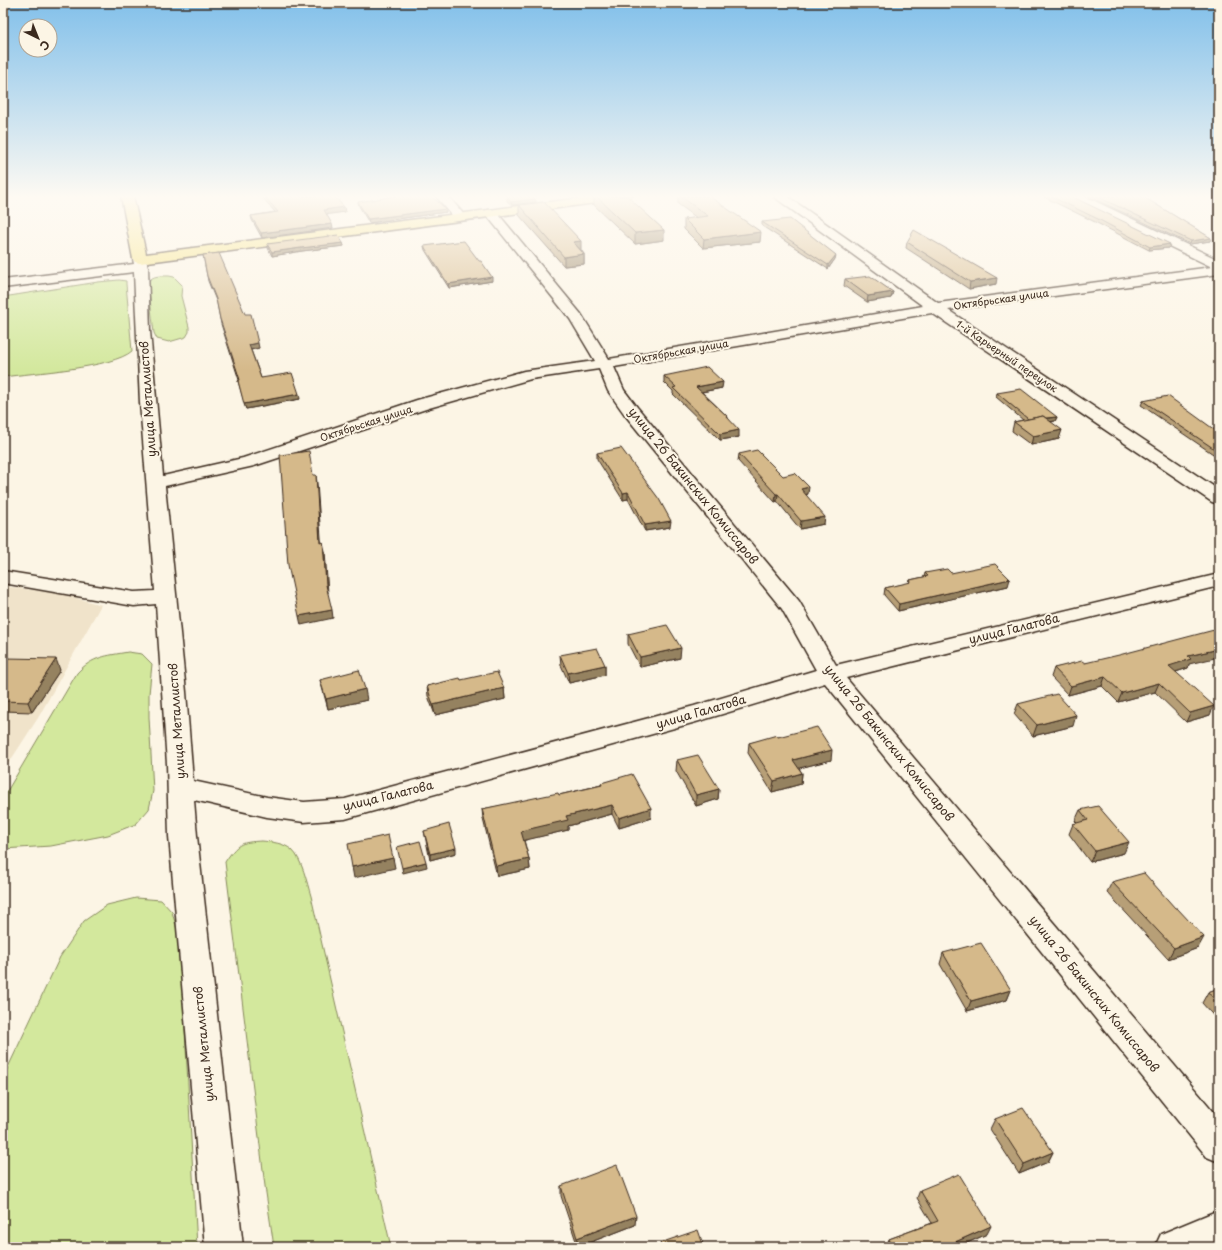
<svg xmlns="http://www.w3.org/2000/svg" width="1222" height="1250" viewBox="0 0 1222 1250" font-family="'Playpen Sans',sans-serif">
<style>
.built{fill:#f0e3ca}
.green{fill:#d3e89d;stroke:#87895e}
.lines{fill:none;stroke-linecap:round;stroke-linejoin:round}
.minor-casing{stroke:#3b2a1e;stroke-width:3}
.major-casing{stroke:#3b2a1e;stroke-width:3}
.minor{fill:#fcf5e5;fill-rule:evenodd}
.major{fill:#f5e382;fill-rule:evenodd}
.wall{fill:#b79f77;stroke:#3b2a1e}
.shaded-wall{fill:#958261;stroke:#3b2a1e}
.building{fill:#d5b98a;stroke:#3b2a1e}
.labels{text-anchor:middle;stroke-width:4;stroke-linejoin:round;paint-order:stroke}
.far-street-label{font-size:10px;fill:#3b2a1e;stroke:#fcf5e5}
.street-label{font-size:12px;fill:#3b2a1e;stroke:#fcf5e5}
</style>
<rect width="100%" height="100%" fill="#fcf5e5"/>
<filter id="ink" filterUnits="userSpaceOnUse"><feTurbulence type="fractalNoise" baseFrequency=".025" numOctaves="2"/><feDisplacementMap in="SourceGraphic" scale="8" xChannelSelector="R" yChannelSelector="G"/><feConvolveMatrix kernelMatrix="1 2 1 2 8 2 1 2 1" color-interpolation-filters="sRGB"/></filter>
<g filter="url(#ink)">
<!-- built -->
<polygon class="built" points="3,586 63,594 101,605 38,718 3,772"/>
<!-- green -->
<g class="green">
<path d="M169,276l5,1 8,8 -1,11 8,31v5l-3,5 -17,5 -12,-3 -3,-6 -6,-51c5,-7 12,-6 21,-6z"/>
<path d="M119,280l7,1v3l6,67c-19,17 -101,22 -129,26v-80l95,-15z"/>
<path d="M128,652l14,2 10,10 -3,30v23l4,74 -4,18 -13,15 -28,11 -57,11 -48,3v-51l74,-125c16,-17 29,-17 51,-21z"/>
<path d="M262,841c10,1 22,2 30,9 10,9 15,33 19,46l80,351h-117l-9,-61 -40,-324c12,-18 15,-20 37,-21z"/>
<polygon points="136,898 161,900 172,912 180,940 197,1247 3,1247 3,1078 60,957 84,921 107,905"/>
</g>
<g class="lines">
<defs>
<g id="minor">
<polygon points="436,196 448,196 466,217 464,220 456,220"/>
<path d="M773,196h14l151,107 274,-36 -142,-69 -2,-2h16l135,64v14l-271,36 271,180v14l-7,-2 -280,-189 -318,54 10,23 13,17 162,194 37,64 383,-91v12l-373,92 373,440v44l-12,-5 -382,-474 -129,39 -351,97 -41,3 -37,-5 -73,-17 3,36 46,411h-38l-36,-411 -2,-72 -11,-160 -22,2 -131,-23v-12l131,21 21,-1 -15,-188 -6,-131 -131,16v-8l131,-16 -1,-5 2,-3h10l3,11 2,64 13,145 80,-18 174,-58 107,-29 71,-10 -25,-42 -85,-106 2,-3h8l86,104 28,45 314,-53zM599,369l9,22 17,24 157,194 34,61 -122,36 -349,93 -41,3 -37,-5 -74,-16 -7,-89 -21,-206 89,-20 175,-58 102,-29z"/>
<polygon points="1219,1210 1219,1246 1155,1247 1161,1234"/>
</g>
<polygon id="major" points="121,196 133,196 146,254 597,196 632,196 626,199 140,263 135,262 133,259"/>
</defs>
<!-- minor casing -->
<use href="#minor" class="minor-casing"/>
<!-- major casing -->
<use href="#major" class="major-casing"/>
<!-- minor -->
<use href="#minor" class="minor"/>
<!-- major -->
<use href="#major" class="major"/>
</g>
<!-- wall -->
<g class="wall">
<polygon points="261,196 334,196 344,207 345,212 326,214 333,228 262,238 252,220 251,216 275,212"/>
<polygon points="594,196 627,196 664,240 635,244 594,205"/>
<polygon points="678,196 709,196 760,242 703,248 684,229 684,219 697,218 678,204"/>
<polygon points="1042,196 1071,196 1169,248 1149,250 1097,223"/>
<polygon points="1088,196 1142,196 1211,238 1210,241 1190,244"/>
<polygon points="507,197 535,199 536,202 512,205 507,201"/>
<polygon points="358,202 446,212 369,223 359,206"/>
<polygon points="519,205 581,250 584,254 584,264 564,266 519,215"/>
<polygon points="762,222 836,255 835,259 828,269 762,226"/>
<polygon points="907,242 996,284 969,289 906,248"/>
<polygon points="343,243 344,246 302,251 272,256 268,248 267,244"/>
<polygon points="424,246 492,281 449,288 425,250"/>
<polygon points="203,255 259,348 251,350 261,378 300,399 246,409 238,381 239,380 221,324 217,303 208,281"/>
<polygon points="845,279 893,292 891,298 867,302 844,286"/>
<polygon points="664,376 722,388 702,392 728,417 728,418 739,437 720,440 673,394 673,391 664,382"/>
<polygon points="997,393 1057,417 1055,421 1051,422 1059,439 1031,445 1012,431 1014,422 1023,420 996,397"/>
<polygon points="1143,401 1219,433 1219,458 1141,405"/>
<polygon points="597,453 670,527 645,531 628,499 623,500 597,459"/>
<polygon points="739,454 783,476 808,494 806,495 824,524 800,529 777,501 775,502 738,461"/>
<polygon points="925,573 951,573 1008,586 898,611 884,595 885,588 909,583 910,580 924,577"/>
<polygon points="628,634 680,658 640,667 628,644"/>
<polygon points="560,655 605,665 605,675 569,683 561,665"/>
<polygon points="3,662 60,670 32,712 3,711"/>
<polygon points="1085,663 1189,664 1188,668 1176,672 1210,715 1186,722 1155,692 1118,702 1102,686 1068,695 1051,677 1054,668"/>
<polygon points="320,680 367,700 328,709"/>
<polygon points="461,680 504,688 505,699 435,715 428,696 427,686"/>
<polygon points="1018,704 1073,726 1033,736 1014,714"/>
<polygon points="778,737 831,760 799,768 802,773 801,784 772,792 748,753 749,743"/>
<polygon points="677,760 719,789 718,799 696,806 676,771"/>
<polygon points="601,783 651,818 619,828 612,814 568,826 568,830 524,840 529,859 530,869 497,876 483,819 482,809 559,795 601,785"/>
<polygon points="1080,810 1124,853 1090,862 1069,834 1073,824 1077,823 1075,821"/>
<polygon points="424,831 456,853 430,860"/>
<polygon points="1112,882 1198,948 1168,959 1107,892"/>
<polygon points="943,953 1011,990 1007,1000 967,1011 940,964"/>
<polygon points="1219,988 1219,1022 1202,1003 1208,992"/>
<polygon points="995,1119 1053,1152 1048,1162 1019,1174 990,1129"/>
<polygon points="561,1186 635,1225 578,1247 561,1196"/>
<polygon points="920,1190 987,1234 958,1247 886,1247 889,1239 932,1223 917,1198"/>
</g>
<!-- shaded-wall -->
<g class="shaded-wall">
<polygon points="535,199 536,202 512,205 511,202"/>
<polygon points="344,207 345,212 324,215 324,210"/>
<polygon points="446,209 446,212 369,223 368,219"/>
<polygon points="332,224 333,228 262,238 261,233"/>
<polygon points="664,230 664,240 635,244 635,233"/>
<polygon points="761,232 760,242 703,248 704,239"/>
<polygon points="1211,238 1210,241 1190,244 1191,241"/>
<polygon points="581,241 581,251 573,242"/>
<polygon points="343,243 344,246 302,251 272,256 272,252 301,248"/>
<polygon points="1170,244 1169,248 1149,250 1150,247"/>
<polygon points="584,254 584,264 564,266 564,257"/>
<polygon points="836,255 835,259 828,269 828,265"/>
<polygon points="492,277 492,281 449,288 448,284"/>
<polygon points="997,278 996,284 969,289 970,282"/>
<polygon points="893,292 891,298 867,302 868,296"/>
<polygon points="258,343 259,348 250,350 249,345"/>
<polygon points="723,382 722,388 696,393 696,387"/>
<polygon points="299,394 300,399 246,409 244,404"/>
<polygon points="1057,417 1055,421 1029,425 1030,421"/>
<polygon points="739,430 739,437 720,440 720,434"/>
<polygon points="1062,430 1059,439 1031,445 1033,436"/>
<polygon points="316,475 317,483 322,551 320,543"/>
<polygon points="809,487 808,494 800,496 801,489"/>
<polygon points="628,492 628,499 623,500 623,493"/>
<polygon points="776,494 778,494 777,501 775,502"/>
<polygon points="825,517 824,524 800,529 801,521"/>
<polygon points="671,521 670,527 645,531 645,525"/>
<polygon points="323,542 325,551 328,593 326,585"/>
<polygon points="1010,579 1008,586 898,611 899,604"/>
<polygon points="332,610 333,618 301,625 299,616"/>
<polygon points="681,648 680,658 640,667 640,657"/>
<polygon points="1219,649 1219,657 1189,664 1188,668 1166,675 1169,666 1188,656"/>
<polygon points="56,659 60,670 32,712 28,702"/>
<polygon points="605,665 605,675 569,683 568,673"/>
<polygon points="1105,677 1102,686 1068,695 1071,686"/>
<polygon points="1159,683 1155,692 1118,702 1122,693"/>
<polygon points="504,688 505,699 435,715 433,705"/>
<polygon points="365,689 367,700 328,709 326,699"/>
<polygon points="1214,706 1210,715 1186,722 1190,713"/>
<polygon points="1076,715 1073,726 1033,736 1037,725"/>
<polygon points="832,750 831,760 792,770 793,760"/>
<polygon points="802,773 801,784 772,792 774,781"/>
<polygon points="719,789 718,799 696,806 696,795"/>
<polygon points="612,805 612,814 568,826 568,830 522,841 521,831 566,816"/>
<polygon points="651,808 651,818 619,828 619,818"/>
<polygon points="1129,842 1124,853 1090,862 1095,851"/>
<polygon points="456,848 456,853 430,860 430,854"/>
<polygon points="393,858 395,868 354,878 352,867"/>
<polygon points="529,859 530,869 497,876 496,866"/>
<polygon points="426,862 427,867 403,873 402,868"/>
<polygon points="1204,937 1198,948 1168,959 1174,948"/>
<polygon points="1011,990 1007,1000 967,1011 971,1001"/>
<polygon points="1053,1152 1048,1162 1019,1174 1024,1164"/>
<polygon points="636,1216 635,1225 578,1247 577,1238"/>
<polygon points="991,1226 987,1234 958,1247 944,1247"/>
</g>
<!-- building -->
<g class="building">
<polygon points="264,196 334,196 344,207 324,210 332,224 261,233 251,216 278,212"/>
<polygon points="396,196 431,196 446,209 368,219 358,202"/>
<polygon points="515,196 533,196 535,199 511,202 507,197"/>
<polygon points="596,196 627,196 664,230 635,233"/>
<polygon points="680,196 709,196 761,232 704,239 684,219 708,216"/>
<polygon points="1050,196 1071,196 1170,244 1150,247 1098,219"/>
<polygon points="1096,196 1142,196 1211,238 1191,241"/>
<polygon points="544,202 581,241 573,242 584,254 564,257 519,205"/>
<polygon points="790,219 836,255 828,265 762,222"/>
<polygon points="914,230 997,278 970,282 907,242"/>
<polygon points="338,235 343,243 301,248 272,252 267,244"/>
<polygon points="464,241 479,261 481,261 492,277 448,284 424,246"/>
<polygon points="219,253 245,314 251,314 258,343 249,345 261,378 292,373 299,394 244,404 238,381 240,380 220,319 216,299 207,276 203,255"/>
<polygon points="870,276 893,292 868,296 845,279"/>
<polygon points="707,367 723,382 696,387 728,417 727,417 739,430 720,434 673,388 676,387 664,376"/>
<polygon points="1021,389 1057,417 1046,418 1043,416 1028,419 997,393"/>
<polygon points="1168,396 1219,433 1219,452 1143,401"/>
<polygon points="1043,416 1062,430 1033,436 1014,422"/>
<polygon points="621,448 659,499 671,521 645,525 628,492 623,493 597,453"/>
<polygon points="757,450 783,476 795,473 809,487 801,489 825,517 801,521 778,494 776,494 739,454"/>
<polygon points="309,451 313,475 316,475 320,543 323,542 326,585 332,610 299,616 288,565 280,455"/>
<polygon points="995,564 1010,579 899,604 885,588 911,582 910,580 928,576 925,573 947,569 951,573"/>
<polygon points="667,625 681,648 640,657 628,634"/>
<polygon points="1214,630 1215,632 1219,631 1219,649 1188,656 1191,659 1169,666 1214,706 1190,713 1159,683 1122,693 1105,677 1071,686 1054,668 1082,661 1085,663 1119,655"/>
<polygon points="597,648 605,665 568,673 560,655"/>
<polygon points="6,658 56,659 28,702 3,701 3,662"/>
<polygon points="359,670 365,689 326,699 320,680"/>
<polygon points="497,672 504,688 433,705 427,686 460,678 461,680"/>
<polygon points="1057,694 1076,715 1037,725 1018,704"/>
<polygon points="817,727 832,750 793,760 802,773 774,781 749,743 777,735 778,737"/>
<polygon points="698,755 719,789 696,795 677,760"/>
<polygon points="632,774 651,808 619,818 612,805 566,816 568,820 521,831 529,859 496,866 482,809 558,793 559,795 602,785 601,783"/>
<polygon points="1098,806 1129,842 1095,851 1073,824 1088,820 1080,810"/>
<polygon points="449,824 456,848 430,854 424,831"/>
<polygon points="388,835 393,858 352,867 348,844"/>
<polygon points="420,841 426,862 402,868 397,847"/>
<polygon points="1144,873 1175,908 1177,908 1204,937 1174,948 1112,882"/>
<polygon points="981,943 1011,990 971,1001 943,953"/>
<polygon points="1219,988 1219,1005 1208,992"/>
<polygon points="1023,1108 1053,1152 1024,1164 995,1119"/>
<polygon points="617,1165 636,1216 577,1238 561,1186"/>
<polygon points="959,1174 991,1226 944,1247 893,1247 889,1239 938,1221 920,1190"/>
<polygon points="698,1230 704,1247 662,1247 660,1243"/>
</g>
</g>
<!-- sky -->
<linearGradient id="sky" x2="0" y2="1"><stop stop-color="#82c0ea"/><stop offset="0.53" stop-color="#fefaf3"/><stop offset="1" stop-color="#fefaf3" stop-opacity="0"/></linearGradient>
<rect width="1222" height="371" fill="url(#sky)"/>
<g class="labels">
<!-- far-street labels -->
<g class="far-street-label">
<text transform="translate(1001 299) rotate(-8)" y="4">Октябрьская улица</text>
<text transform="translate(681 351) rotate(-10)" y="4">Октябрьская улица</text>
<text transform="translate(1007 356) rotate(34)" y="4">1-й Карьерный переулок</text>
<text transform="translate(366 423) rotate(-18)" y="4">Октябрьская улица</text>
</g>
<!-- street labels -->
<g class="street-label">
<text transform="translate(148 399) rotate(-94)" y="4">улица Металлистов</text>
<text transform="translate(693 486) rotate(51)" y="4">улица 26 Бакинских Комиссаров</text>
<text transform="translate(1014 629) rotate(-14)" y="4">улица Галатова</text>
<text transform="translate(701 712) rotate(-16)" y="4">улица Галатова</text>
<text transform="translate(177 721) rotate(-94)" y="4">улица Металлистов</text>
<text transform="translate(889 743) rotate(51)" y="4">улица 26 Бакинских Комиссаров</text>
<text transform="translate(388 796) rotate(-14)" y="4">улица Галатова</text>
<text transform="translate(1094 994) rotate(51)" y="4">улица 26 Бакинских Комиссаров</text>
<text transform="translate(204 1044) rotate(-96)" y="4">улица Металлистов</text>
</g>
</g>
<!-- margin -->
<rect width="1222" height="1250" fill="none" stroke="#fcf5e5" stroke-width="16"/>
<rect x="8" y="8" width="1206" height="1234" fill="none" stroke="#3b2a1e" stroke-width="1.5" filter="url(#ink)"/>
<!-- north arrow -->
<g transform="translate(38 38) rotate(137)"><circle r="19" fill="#fcf5e5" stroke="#afa495"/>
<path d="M0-3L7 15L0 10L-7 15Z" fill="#3b2a1e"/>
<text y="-6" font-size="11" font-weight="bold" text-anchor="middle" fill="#3b2a1e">С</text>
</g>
</svg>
